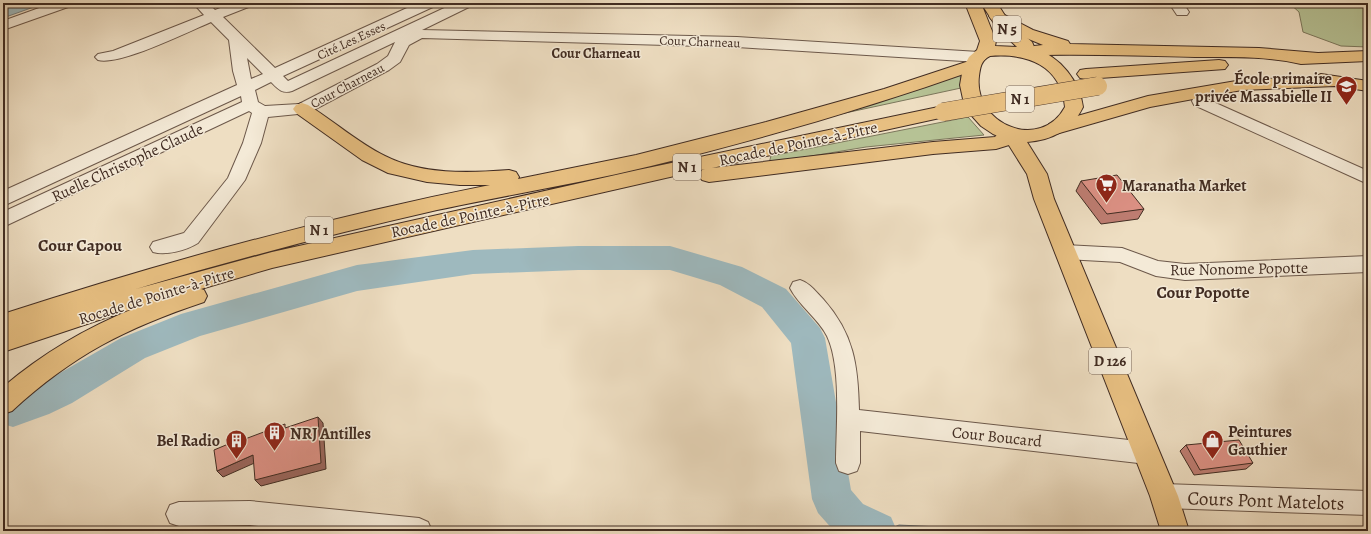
<svg xmlns="http://www.w3.org/2000/svg" width="1371" height="534" viewBox="0 0 1371 534" font-family="Alegreya,serif">
<style>
.green{fill:#b6c295;stroke:#7c775c}
.water{fill:#9eb9be;stroke:#798180}
.lines{fill:none;stroke-linecap:round;stroke-linejoin:round}
.shore{stroke:#707270;stroke-width:1}
.river{fill:#9eb9be;fill-rule:evenodd}
.street-casing{stroke:#6c584a;stroke-width:2}
.primary-casing{stroke:#412c22;stroke-width:2}
.highway-casing{stroke:#412c22;stroke-width:2}
.street{fill:#f4ead7;fill-rule:evenodd}
.primary{fill:#e7bf81;fill-rule:evenodd}
.highway{fill:#e7bf81;fill-rule:evenodd}
.highway-bridge-casing{stroke:#412c22;stroke-width:19;stroke-linecap:butt}
.highway-bridge{stroke:#e7bf81;stroke-width:18}
.wall{fill:#be7d72;stroke:#412c22}
.shaded-wall{fill:#9b665d;stroke:#412c22}
.building{fill:#dd9185;stroke:#412c22}
.labels{text-anchor:middle;stroke-width:3;stroke-linejoin:round;paint-order:stroke}
.far-street-label{font-size:13px;fill:#412c22;stroke:#f4ead7}
.far-neighbourhood-label{font-size:14px;font-weight:bold;fill:#412c22;stroke:#f4ead7}
.shield{fill:#f4ead7;stroke:#776558;stroke-width:1}
.shield-label{font-size:15px;font-weight:bold;fill:#412c22}
.poi-label{font-size:16px;font-weight:bold;fill:#412c22;stroke:#f4ead7;text-anchor:start}
.street-label{font-size:16px;fill:#412c22;stroke:#f4ead7}
.neighbourhood-label{font-size:17px;font-weight:bold;fill:#412c22;stroke:#f4ead7}
.near-street-label{font-size:19px;fill:#412c22;stroke:#f4ead7}
</style>
<rect width="100%" height="100%" fill="#eedec2"/>
<filter id="stains"><feTurbulence type="fractalNoise" baseFrequency=".005" numOctaves="4"/><feColorMatrix values="0 0 0 0 .2 0 0 0 0 .09 0 0 0 0 .02 0 0 0 .5 -.17"/></filter>
<radialGradient id="worn" r=".72"><stop offset=".6" stop-color="#630" stop-opacity="0"/><stop offset="1" stop-color="#630" stop-opacity=".3"/></radialGradient>
<!-- green -->
<g class="green">
<polygon points="1289,3 1368,3 1368,47 1341,46 1303,32 1299,12"/>
<polygon points="960,72 961,88 822,118"/>
<polygon points="968,117 984,135 866,147 769,163 771,156"/>
</g>
<!-- water -->
<g class="water">
<polygon points="11,3 45,3 3,18 3,6"/>
<polygon points="899,525 1018,531 886,531"/>
</g>
<g class="lines">
<!-- shore -->
<polyline class="shore" points="896,531 900,529 951,531"/>
<!-- river -->
<polygon class="river" points="578,246 670,246 742,267 786,289 820,328 825,338 851,490 863,504 891,517 897,531 834,531 818,513 812,499 791,343 762,307 720,285 670,270 578,270 473,274 357,291 200,336 145,358 72,403 49,414 13,427 3,424 3,398 46,381 121,338 181,314 357,265 473,250"/>
<defs>
<g id="street">
<polygon points="53,3 73,3 71,6 3,30 3,21"/>
<path d="M193,3h15l7,7 18,-7h20l-2,3 -28,11 52,51 143,-65h19l-2,3 -152,70 5,5 167,-78h18l-2,3 -49,24 315,7 242,15 5,2 3,3 -3,3 -5,2 -242,-15 -315,-9 -13,7 -9,17 -11,8 -81,43 -40,4 -7,26 -16,37 -47,63c-11,7 -32,13 -45,9l-3,-5 3,-5 31,-9 44,-55 15,-35 9,-30 -3,-2 -246,116v-15l239,-110 -1,-6 -238,110v-15l234,-106 -4,-14 -4,-31 -18,-18c-23,10 -92,44 -113,38l-3,-3 3,-3 15,-3 91,-36zM395,42l-7,14 -11,8 -78,40 -34,2 -7,-4 -3,-12 16,-8c7,7 11,12 21,9zM247,58l16,16 -12,5z"/>
<polygon points="1169,3 1183,3 1189,12 1187,15 1177,15"/>
<polygon points="1200,96 1368,171 1368,184 1194,105 1192,101 1194,97"/>
<polygon points="1065,245 1122,248 1158,261 1185,264 1368,256 1368,272 1185,280 1156,276 1120,262 1065,259 1058,257 1055,252 1058,247"/>
<path d="M800,280c10,3 16,12 23,19 31,35 35,66 36,111l288,32 9,3 3,8 -3,8 -9,3 -287,-33v32l-3,8 -9,3 -9,-3 -3,-8c0,-34 6,-96 -9,-127 -9,-18 -28,-30 -37,-48l3,-6z"/>
<polygon points="1164,484 1368,491 1368,515 1164,508 1155,504 1151,496 1155,488"/>
<polygon points="250,501 419,518 428,522 432,531 302,531 250,525 179,526 170,523 166,514 170,505 179,502"/>
</g>
<path id="primary" d="M965,3h16l15,38 -1,5 22,1 -20,-19 -16,-25h16l12,19 23,20 3,7c25,7 45,33 48,58 -11,23 -31,33 -56,35l20,32 7,25 124,297 11,35h-28l-11,-35 -116,-297 -7,-25 -22,-35 -12,-5 -12,-8 -9,-10 -9,-17 -3,-14 3,-17 6,-11 8,-7 3,-9zM990,56c37,-3 71,9 75,51 -24,45 -92,18 -86,-31 1,-8 2,-16 11,-20z"/>
<g id="highway">
<path d="M997,11l36,19 35,11 2,3 189,4 59,5 50,-2v10l-67,3c-33,-8 -71,-7 -106,-7 -50,-1 -100,-3 -150,-2 -4,5 -9,5 -15,4l-2,-4 6,-9 9,-1 -29,-12 -23,-14 -2,-3 2,-3z"/>
<path d="M972,60l6,1 3,4 -3,4c-107,38 -217,70 -327,97 -71,17 -143,29 -214,44 -101,23 -201,49 -301,79l136,-37 366,-82 305,-64 6,2 3,4 -3,4 -237,52 221,-26 62,-5c6,-6 9,-9 19,-6l2,4 -7,10 -13,4 -63,5 -224,28 -7,-2 -3,-5 3,-5 3,-1 -433,99 -71,21 3,1 3,6 -3,6c-78,26 -131,53 -192,109l-9,3v-27c40,-34 83,-59 132,-79l-132,44v-38c160,-52 322,-96 487,-129h-30l-33,-3 -39,-9 -26,-13 -66,-47 -3,-4 3,-4 6,-2 6,2c26,16 50,38 77,51 37,19 84,17 124,14l7,2 3,5 -1,2 118,-24 130,-33 118,-33z"/>
<polygon points="1219,60 1225,61 1228,65 1225,69 1086,79 1080,78 1077,74 1080,70 1086,69"/>
<polygon points="1321,74 1368,81 1368,91 1335,86 1242,90 1150,107 1056,134 1049,132 1047,128 1049,124 1148,96 1242,80 1314,77"/>
</g>
</defs>
<!-- street casing -->
<use href="#street" class="street-casing"/>
<!-- primary casing -->
<use href="#primary" class="primary-casing"/>
<!-- highway casing -->
<use href="#highway" class="highway-casing"/>
<!-- street -->
<use href="#street" class="street"/>
<!-- primary -->
<use href="#primary" class="primary"/>
<!-- highway -->
<use href="#highway" class="highway"/>
<defs>
<polyline id="highway-bridge" points="943,112 1098,86"/>
</defs>
<!-- highway-bridge casing -->
<use href="#highway-bridge" class="highway-bridge-casing"/>
<!-- highway-bridge -->
<use href="#highway-bridge" class="highway-bridge"/>
</g>
<!-- wall -->
<g class="wall">
<polygon points="1081,181 1144,209 1138,219 1101,224 1076,191"/>
<polygon points="1186,445 1253,463 1246,469 1194,475 1180,451"/>
</g>
<!-- shaded-wall -->
<g class="shaded-wall">
<polygon points="318,417 323,423 326,469 261,486 255,480"/>
<polygon points="253,455 259,461 223,477 217,471"/>
</g>
<!-- building -->
<g class="building">
<polygon points="1117,175 1144,209 1107,214 1081,181"/>
<polygon points="318,417 321,463 255,480 253,455 217,471 214,450 245,437 245,439 285,424 285,428"/>
<polygon points="1239,440 1253,463 1200,470 1186,445"/>
</g>
<!-- icons -->
<defs>
<symbol id="school-pin" viewBox="-11 -11 22 30"><path d="M0 17L-7.5 6A9.5 9.5 0 1 1 7.5 6Z" fill="#8f2418" stroke="#f4ead7"/><path d="M0-5L7-2L0 1L-7-2ZM-4 1L0 2.5L4 1V4Q0 6-4 4Z" fill="#fff"/></symbol>
<symbol id="supermarket-pin" viewBox="-11 -11 22 30"><path d="M0 17L-7.5 6A9.5 9.5 0 1 1 7.5 6Z" fill="#8f2418" stroke="#f4ead7"/><path d="M-6-5.5h2.5l.6 2H6L4.5 2H-2.5L-4.4-4H-6ZM-1.5 3.2a1.3 1.3 0 1 0 .1 0ZM3 3.2a1.3 1.3 0 1 0 .1 0Z" fill="#fff"/></symbol>
<symbol id="building-pin" viewBox="-11 -11 22 30"><path d="M0 17L-7.5 6A9.5 9.5 0 1 1 7.5 6Z" fill="#8f2418" stroke="#f4ead7"/><path d="M-4-6H4V6H1V3H-1V6H-4ZM-2.5-4.3h1.7v1.8h-1.7ZM.8-4.3h1.7v1.8H.8ZM-2.5-1h1.7V.8h-1.7ZM.8-1h1.7V.8H.8Z" fill="#fff"/></symbol>
<symbol id="shop-pin" viewBox="-11 -11 22 30"><path d="M0 17L-7.5 6A9.5 9.5 0 1 1 7.5 6Z" fill="#8f2418" stroke="#f4ead7"/><path d="M-5-2.5h2.3a2.7 3.5 0 0 1 5.4 0H5L5.5 6h-11ZM-1.5-2.5h3a1.5 2.3 0 0 0-3 0Z" fill="#fff"/></symbol>
</defs>
<g fill-rule="evenodd">
<use href="#school-pin" x="1334" y="74" width="25" height="34"/>
<use href="#supermarket-pin" x="1094" y="172" width="25" height="34"/>
<use href="#building-pin" x="262" y="420" width="25" height="34"/>
<use href="#building-pin" x="224" y="428" width="25" height="34"/>
<use href="#shop-pin" x="1200" y="428" width="25" height="34"/>
</g>
<g class="labels">
<!-- far-street labels -->
<g class="far-street-label">
<text transform="translate(351 40) rotate(-25)" y="5">Cité Les Esses</text>
<text transform="translate(700 41) rotate(2)" y="5">Cour Charneau</text>
<text transform="translate(347 85) rotate(-28)" y="5">Cour Charneau</text>
</g>
<!-- far-neighbourhood labels -->
<g class="far-neighbourhood-label">
<text x="596" y="58">Cour Charneau</text>
</g>
<!-- shield labels -->
<g class="shield">
<rect x="993" y="16" width="28" height="26" rx="3"/>
<rect x="1006" y="86" width="28" height="26" rx="3"/>
<rect x="673" y="154" width="28" height="26" rx="3"/>
<rect x="305" y="217" width="28" height="26" rx="3"/>
<rect x="1089" y="348" width="42" height="26" rx="3"/>
</g>
<g class="shield-label">
<text x="1007" y="34">N 5</text>
<text x="1020" y="104">N 1</text>
<text x="687" y="172">N 1</text>
<text x="319" y="235">N 1</text>
<text x="1110" y="366">D 126</text>
</g>
<!-- poi labels -->
<g class="poi-label">
<text x="1332" y="84" text-anchor="end">École primaire<tspan x="1332" dy="18">privée Massabielle II</tspan></text>
<text x="1122" y="191">Maranatha Market</text>
<text x="1228" y="437">Peintures<tspan x="1228" dy="18">Gauthier</tspan></text>
<text x="290" y="439">NRJ Antilles</text>
<text x="220" y="446" text-anchor="end">Bel Radio</text>
</g>
<!-- street labels -->
<g class="street-label">
<text transform="translate(798 143) rotate(-12)" y="6">Rocade de Pointe-à-Pitre</text>
<text transform="translate(127 162) rotate(-25)" y="6">Ruelle Christophe Claude</text>
<text transform="translate(470 215) rotate(-12)" y="6">Rocade de Pointe-à-Pitre</text>
<text transform="translate(1239 268) rotate(-1)" y="6">Rue Nonome Popotte</text>
<text transform="translate(156 295) rotate(-17)" y="6">Rocade de Pointe-à-Pitre</text>
<text transform="translate(997 436) rotate(6)" y="6">Cour Boucard</text>
</g>
<!-- neighbourhood labels -->
<g class="neighbourhood-label">
<text x="80" y="251">Cour Capou</text>
<text x="1203" y="298">Cour Popotte</text>
</g>
<!-- near-street labels -->
<g class="near-street-label">
<text transform="translate(1266 500) rotate(2)" y="7">Cours Pont Matelots</text>
</g>
</g>
<!-- margin -->
<rect width="1371" height="534" fill="none" stroke="#eedec2" stroke-width="16"/>
<rect x="4" y="4" width="1363" height="526" fill="none" stroke="#412c22" stroke-width="2"/>
<rect x="8" y="8" width="1355" height="518" fill="none" stroke="#412c22"/>
<rect width="100%" height="100%" filter="url(#stains)"/>
<rect width="100%" height="100%" fill="url(#worn)"/>
</svg>
